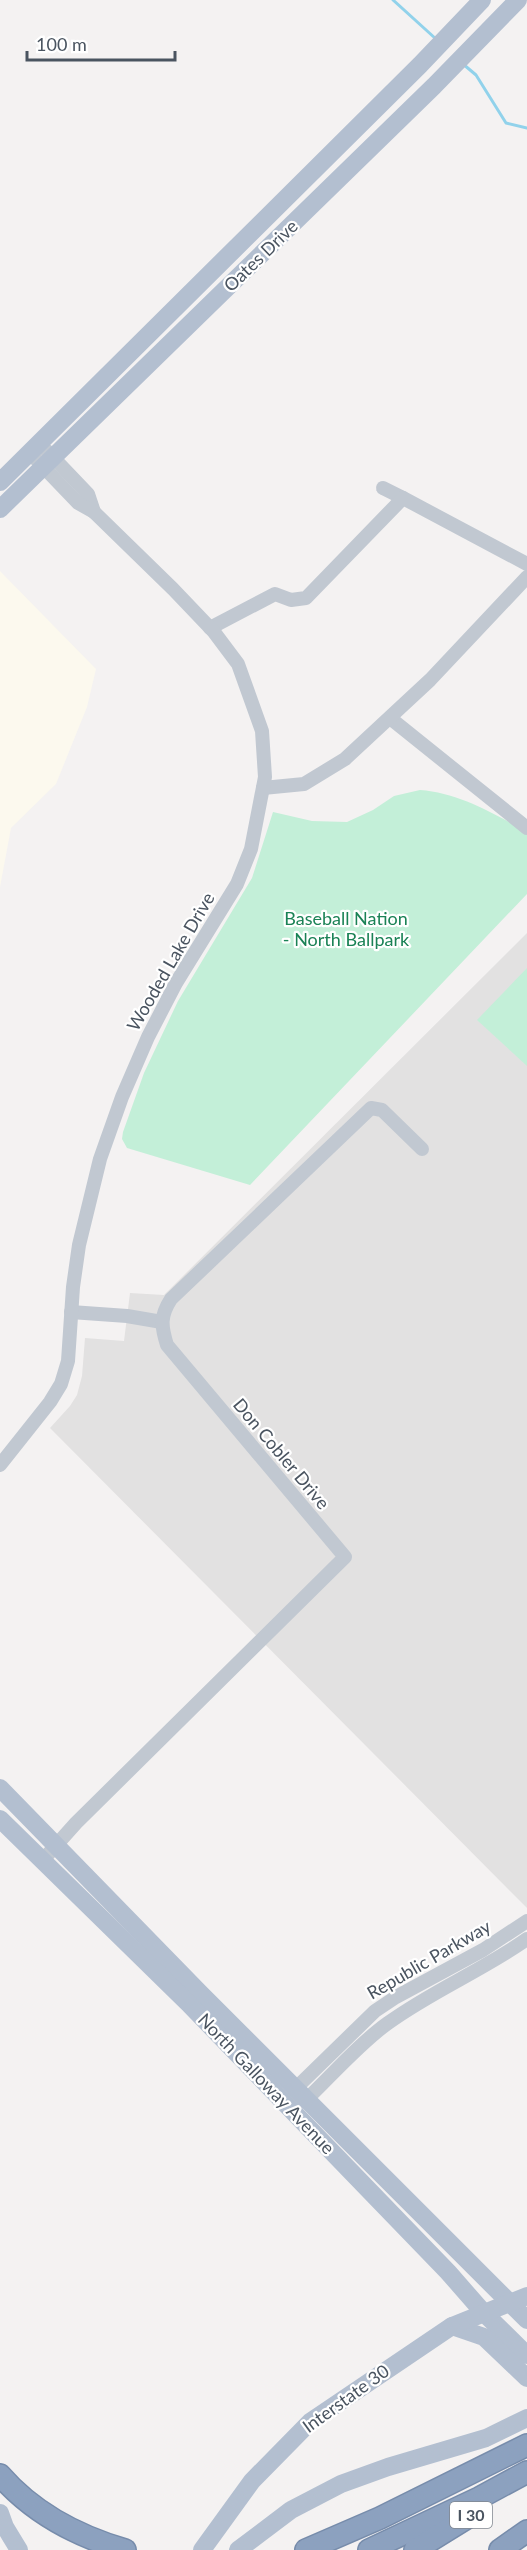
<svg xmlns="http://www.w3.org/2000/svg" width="527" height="2550" viewBox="0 0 527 2550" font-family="Lato,sans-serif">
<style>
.commercial{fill:#fcf9ee}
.education{fill:#e2e1e1}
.green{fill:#c3efd8}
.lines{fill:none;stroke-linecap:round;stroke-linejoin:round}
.stream{stroke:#91d2eb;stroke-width:3}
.highway-casing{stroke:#778cab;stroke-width:24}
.minor{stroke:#c1c8d1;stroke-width:14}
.major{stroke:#b3bfd0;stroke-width:18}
.highway{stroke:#8ca1bf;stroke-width:21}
.labels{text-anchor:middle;stroke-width:4.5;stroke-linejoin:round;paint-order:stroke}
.shield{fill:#fff;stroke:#808790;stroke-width:1.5}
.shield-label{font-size:16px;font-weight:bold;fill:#4a5460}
.street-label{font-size:18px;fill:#4a5460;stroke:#fff}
.park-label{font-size:18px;fill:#1a8255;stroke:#fff}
</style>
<rect width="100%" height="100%" fill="#f4f2f2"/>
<!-- commercial -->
<polygon class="commercial" points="0,571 96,669 87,707 56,784 11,828 0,887"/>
<!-- education -->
<polygon class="education" points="527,933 527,1908 50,1428 70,1406 77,1395 82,1376 85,1338 124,1341 130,1293 164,1295"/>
<!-- green -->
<g class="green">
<path d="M420,790c39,3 73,23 107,42v62l-277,291 -123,-37 -5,-9 1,-7 21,-59 34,-72 74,-123 21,-66 39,9 35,1 26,-12 21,-14z"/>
<polygon points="527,968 527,1066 477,1020"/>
</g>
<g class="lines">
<!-- stream -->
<g class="stream">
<polyline points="393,0 436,39"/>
<polyline points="463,64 476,75 506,123 527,128"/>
</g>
<defs>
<g id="highway">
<path d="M0,2475c33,38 77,61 125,75"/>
<polyline points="306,2550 380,2518 527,2445"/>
<polyline points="369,2550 479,2498 527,2472"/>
<polyline points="415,2550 478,2511"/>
<polyline points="500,2550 527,2531"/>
</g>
</defs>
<!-- highway casing -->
<use href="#highway" class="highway-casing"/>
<!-- minor -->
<g class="minor">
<polyline points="47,451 88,494 94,512"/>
<polyline points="383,488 403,498"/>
<polyline points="210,628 275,594 291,600 306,598 403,498 527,564"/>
<polyline points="390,718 527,828"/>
<polyline points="263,788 304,784 345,759 430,680 527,577"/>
<polyline points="71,1312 127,1316 162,1322"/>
<polyline points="0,1465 50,1402 61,1384 68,1361 73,1287 79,1245 100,1159 122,1097 148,1037 176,983 237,884 251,849 265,777 262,731 238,664 214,632 173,589 94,512 78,503 30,453"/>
<path d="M42,1861l34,-38 269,-266 -178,-212c-6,-19 -7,-29 4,-46l200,-191 11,2 40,39"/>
<polyline points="292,2097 296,2088 375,2011 396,1997 483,1950 527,1921"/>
<path d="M297,2103l10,-4c25,-24 53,-56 81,-76 44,-32 95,-53 139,-84"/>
</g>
<!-- major -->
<g class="major">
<polyline points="0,482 420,65 482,0"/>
<polyline points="0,509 434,86 518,0"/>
<polyline points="0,1788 200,1993 527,2320"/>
<polyline points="0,1819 188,2003 448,2272 483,2312 527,2355"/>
<polyline points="452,2326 484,2337 527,2378"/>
<polyline points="0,2513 5,2527 19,2550"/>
<polyline points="202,2550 252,2481 310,2422 452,2326 527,2296"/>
<polyline points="238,2550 291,2510 341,2484 388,2467 486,2438 527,2418"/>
</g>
<!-- highway -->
<use href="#highway" class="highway"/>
</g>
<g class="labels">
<!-- shield labels -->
<rect class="shield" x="450" y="2502" width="42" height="26" rx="4.5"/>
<g class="shield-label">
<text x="471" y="2521">I 30</text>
</g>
<!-- street labels -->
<g class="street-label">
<text transform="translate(261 256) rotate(-44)" y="6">Oates Drive</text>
<text transform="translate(171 962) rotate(-60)" y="6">Wooded Lake Drive</text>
<text transform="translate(281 1454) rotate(50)" y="6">Don Cobler Drive</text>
<text transform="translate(429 1960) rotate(-30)" y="6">Republic Parkway</text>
<text transform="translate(266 2084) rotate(46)" y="6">North Galloway Avenue</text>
<text transform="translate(346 2399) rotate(-36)" y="6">Interstate 30</text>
</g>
<!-- park labels -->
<g class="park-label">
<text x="346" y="925">Baseball Nation<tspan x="346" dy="21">- North Ballpark</tspan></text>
</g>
</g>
<!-- scale -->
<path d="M27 51v9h148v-9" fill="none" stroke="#4a5460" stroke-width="3"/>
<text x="36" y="51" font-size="18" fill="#4a5460" stroke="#ffffff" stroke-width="4.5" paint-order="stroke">100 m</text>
</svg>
